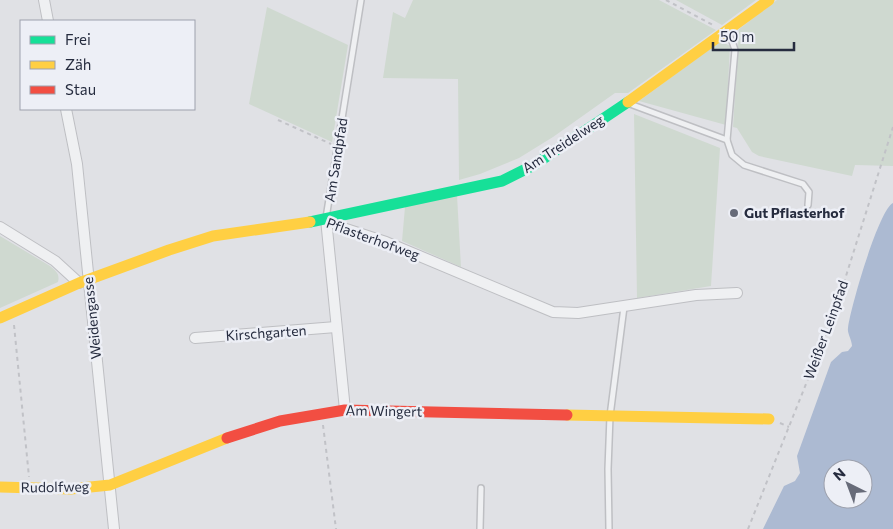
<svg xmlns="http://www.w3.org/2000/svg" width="893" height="529" viewBox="0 0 893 529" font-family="Commissioner,sans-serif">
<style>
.green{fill:#cfd9d0}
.water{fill:#acbad2;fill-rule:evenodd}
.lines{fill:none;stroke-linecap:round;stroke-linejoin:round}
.lane-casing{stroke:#bebfc3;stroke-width:8}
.street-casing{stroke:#bebfc3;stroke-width:12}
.path{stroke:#c1c2c7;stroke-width:2;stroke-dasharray:4 4;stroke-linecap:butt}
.lane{stroke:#eff0f2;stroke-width:5}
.street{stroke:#eff0f2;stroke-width:10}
.fast{stroke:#16e098;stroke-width:11}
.slow{stroke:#ffcf43;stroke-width:11}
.jam{stroke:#f24e42;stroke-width:11}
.poi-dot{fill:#676b79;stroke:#edeff6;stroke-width:2}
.labels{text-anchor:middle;stroke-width:5;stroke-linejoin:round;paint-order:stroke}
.street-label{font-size:14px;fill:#262c3f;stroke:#edeff6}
.poi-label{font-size:14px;font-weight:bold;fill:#262c3f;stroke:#edeff6;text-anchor:start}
</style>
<rect width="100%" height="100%" fill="#e0e1e5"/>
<!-- green -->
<g class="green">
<polygon points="413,0 659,0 716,30 628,93 615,93 553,137 519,158 480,174 459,180 458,79 383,78 393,12 405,18"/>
<polygon points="676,0 756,0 722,25"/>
<polygon points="777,0 893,0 893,166 855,165 852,176 759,156 752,152 737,128 733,127 739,29"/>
<polygon points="267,7 348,45 332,142 249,104"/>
<polygon points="721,41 730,46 726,125 639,101"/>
<polygon points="634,114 720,148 711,286 637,298"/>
<polygon points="457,195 461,267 402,241 405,207"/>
<path d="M0,236l50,30c6,5 10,8 8,16l-58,26z"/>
</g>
<!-- water -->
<path class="water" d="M893,203v326h-130l21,-43 11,-5 5,-8 -3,-17 34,-94 11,-10 6,-1 4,-5c0,-6 -5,-13 -4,-18 2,-19 31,-119 45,-125zM833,469h30v30h-30z"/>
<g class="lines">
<defs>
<g id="lane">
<polyline points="726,32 732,41 735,50 727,140 732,155 744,165 803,184 809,192 808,205"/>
<polyline points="630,104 727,140"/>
<polyline points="326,218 361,0"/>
<polyline points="480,529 481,488"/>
<polyline points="609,529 608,469 610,416 624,307"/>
</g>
<g id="street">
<polyline points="44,0 48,21"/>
<polyline points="66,109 77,164 114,529"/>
<polyline points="326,219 343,228 386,242 553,312 578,313 696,295 737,293"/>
<polyline points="326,219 345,410"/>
<polyline points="0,227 55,261 79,283"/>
<polyline points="195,338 336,327"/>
</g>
</defs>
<!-- lane casing -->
<use href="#lane" class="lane-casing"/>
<!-- street casing -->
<use href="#street" class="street-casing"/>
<!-- path -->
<g class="path">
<polyline points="666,0 713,25"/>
<polyline points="278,120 331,144"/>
<polyline points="14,325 29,477"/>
<polyline points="780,423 789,427"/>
<polyline points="323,425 336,529"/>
<polyline points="748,529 834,314 893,127"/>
</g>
<!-- lane -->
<use href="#lane" class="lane"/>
<!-- street -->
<use href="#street" class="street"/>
<!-- fast -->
<polyline class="fast" points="310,222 502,181 534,165 628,102"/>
<!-- slow -->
<g class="slow">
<polyline points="628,102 769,0"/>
<polyline points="0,318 79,283 169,250 213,236 310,222"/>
<polyline points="567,415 769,419"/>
<polyline points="0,487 71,489 110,485 227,438"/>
</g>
<!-- jam -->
<polyline class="jam" points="227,438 280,421 345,410 567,415"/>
</g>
<!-- markers -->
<circle class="poi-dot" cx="734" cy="213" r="5"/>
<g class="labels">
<!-- street labels -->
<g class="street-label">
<text transform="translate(563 144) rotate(-33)" y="5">Am Treidelweg</text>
<text transform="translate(336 160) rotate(-81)" y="5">Am Sandpfad</text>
<text transform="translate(373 239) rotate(20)" y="5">Pflasterhofweg</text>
<text transform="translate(92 318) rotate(-96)" y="5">Weidengasse</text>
<text transform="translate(826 330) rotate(-70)" y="5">Weißer Leinpfad</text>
<text transform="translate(266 333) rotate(-4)" y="5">Kirschgarten</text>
<text transform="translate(384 411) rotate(1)" y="5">Am Wingert</text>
<text transform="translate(55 487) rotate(-1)" y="5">Rudolfweg</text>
</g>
<!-- poi labels -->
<g class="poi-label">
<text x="744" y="218">Gut Pflasterhof</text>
</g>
</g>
<!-- legend -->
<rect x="20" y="20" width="175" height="90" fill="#edeff6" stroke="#9da1ad"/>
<rect x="30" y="36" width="25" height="8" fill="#16e098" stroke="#9da1ad"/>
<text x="65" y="45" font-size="15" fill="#262c3f">Frei</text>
<rect x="30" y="61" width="25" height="8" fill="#ffcf43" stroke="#9da1ad"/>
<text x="65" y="70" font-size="15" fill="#262c3f">Zäh</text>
<rect x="30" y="86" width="25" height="8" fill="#f24e42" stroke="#9da1ad"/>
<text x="65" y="95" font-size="15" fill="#262c3f">Stau</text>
<!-- north arrow -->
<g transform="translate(848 484) rotate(318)"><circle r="24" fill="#edeff6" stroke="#9da1ad"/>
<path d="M0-4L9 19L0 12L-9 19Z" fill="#676b79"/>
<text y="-8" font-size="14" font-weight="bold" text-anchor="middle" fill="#262c3f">N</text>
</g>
<!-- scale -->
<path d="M713 42v8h81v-8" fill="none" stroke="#262c3f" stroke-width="2.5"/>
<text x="720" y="42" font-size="15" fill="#262c3f" stroke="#edeff6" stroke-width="4" paint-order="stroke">50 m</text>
</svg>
